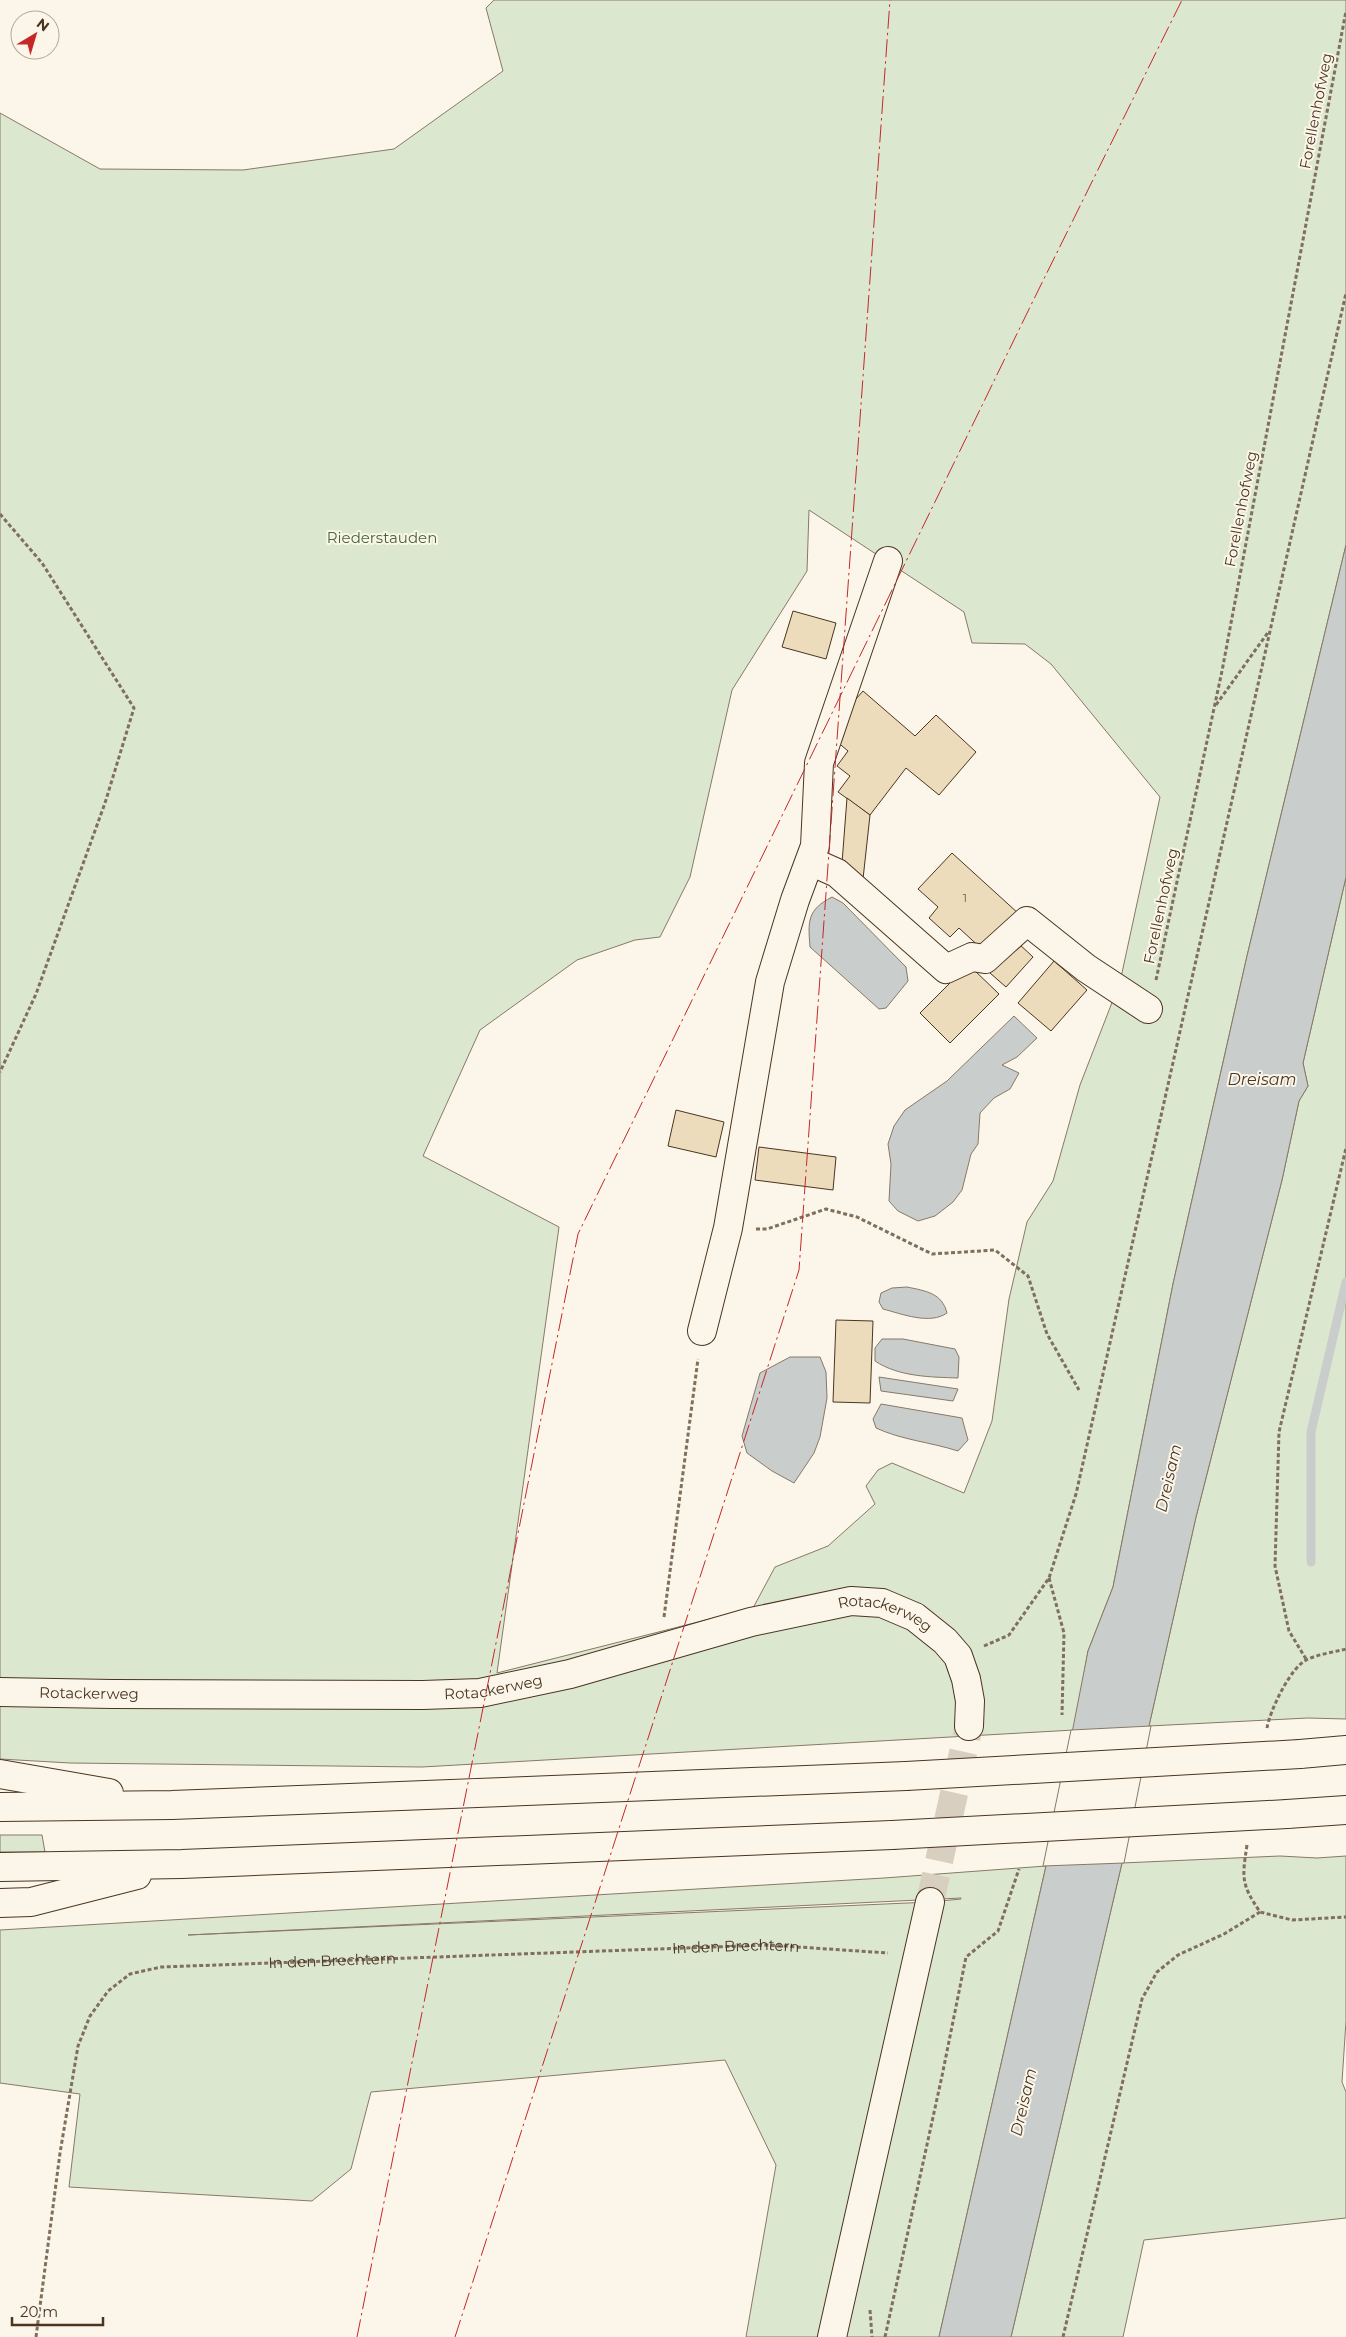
<svg xmlns="http://www.w3.org/2000/svg" width="1346" height="2337" viewBox="0 0 1346 2337" font-family="Montserrat,sans-serif">
<style>
.green{fill:#dce7d0;stroke:#887966;fill-rule:evenodd}
.water{fill:#c9cecd;stroke:#887966}
.pier{fill:#fbf6e9;stroke:#887966}
.lines{fill:none;stroke-linecap:round;stroke-linejoin:round}
.stream{stroke:#c9cecd;stroke-width:9}
.building{fill:#ecdcbc;stroke:#4a3520}
.minor-tunnel{stroke:#d8cfc1;stroke-width:28;stroke-dasharray:28 14;stroke-linecap:butt}
.minor-casing{stroke:#4a3520;stroke-width:30}
.highway-casing{stroke:#4a3520;stroke-width:30}
.path{stroke:#7f6f5c;stroke-width:3;stroke-dasharray:4 2.5;stroke-linecap:butt}
.minor{stroke:#fbf6e9;stroke-width:28}
.highway{stroke:#fbf6e9;stroke-width:28}
.highway-bridge-casing{stroke:#4a3520;stroke-width:30;stroke-linecap:butt}
.highway-bridge{stroke:#fbf6e9;stroke-width:28}
.power{stroke:#c62828;stroke-width:1;stroke-dasharray:18 4 2.5 4;stroke-linecap:butt}
.labels{text-anchor:middle;stroke-width:4;stroke-linejoin:round;paint-order:stroke}
.number-label{font-size:12px;fill:#725f47}
.street-label{font-size:15px;fill:#4a3520;stroke:#fbf6e9}
.park-label{font-size:15px;fill:#436837;stroke:#fbf6e9}
.water-label{font-size:16px;font-style:italic;fill:#4a3520;stroke:#fbf6e9}
</style>
<rect width="100%" height="100%" fill="#fbf6e9"/>
<!-- green -->
<g class="green">
<path d="M494,0h852v545l-99,411 -74,328 -60,303 -25,64 -14,79 -652,37 -352,-4 -70,-4v-1646l100,56 143,1 151,-21 109,-78 -17,-63zM809,510l155,102 8,31 53,1 26,20 109,133 -40,185 -40,103 -27,96 -26,41 -18,77 -17,122 -28,72 -72,-30 -14,7 -12,16 9,18 -47,42 -53,21 -22,41 -256,65 62,-446 -136,-71 57,-126 97,-70 58,-20 25,-3 30,-60 42,-187 75,-119z"/>
<polygon points="1346,877 1346,1719 1308,1718 1149,1726 1196,1517 1282,1180 1299,1101 1308,1086 1303,1063"/>
<polygon points="0,1835 42,1835 45,1852 0,1852"/>
<polygon points="1280,1856 1317,1858 1346,1856 1346,2021 1342,2082 1346,2092 1346,2218 1144,2240 1123,2337 1011,2337 1122,1863"/>
<path d="M1046,1866l-107,471h-193l30,-172 -51,-105 -354,32 -20,77 -39,32 -243,-14 11,-93 -80,-11v-153l884,-52zM961,1899l-31,3 -742,33 773,-37z"/>
</g>
<!-- water -->
<g class="water">
<polygon points="1346,545 1346,877 1303,1063 1308,1086 1299,1101 1282,1180 1196,1517 1149,1726 1122,1863 1011,2337 939,2337 1046,1866 1088,1651 1113,1587 1173,1284 1247,956"/>
<path d="M832,897l11,6 63,64 2,14 -22,27 -7,1 -69,-62c-2,-26 -3,-37 22,-50z"/>
<polygon points="1014,1016 1037,1038 1017,1057 1002,1065 1019,1073 1010,1089 994,1098 980,1113 978,1144 971,1154 962,1190 953,1202 935,1216 918,1221 898,1211 889,1201 891,1164 888,1144 894,1126 905,1110 947,1081"/>
<path d="M907,1287c19,4 35,6 40,26 -17,12 -45,1 -64,-4l-4,-7 2,-9 11,-5z"/>
<path d="M882,1339h21l52,10 4,8 -1,21c-27,-1 -59,-1 -83,-17v-13z"/>
<polygon points="790,1357 820,1357 826,1372 827,1398 820,1437 814,1453 794,1483 772,1471 747,1453 742,1436 760,1373"/>
<polygon points="879,1377 958,1389 953,1401 881,1391"/>
<path d="M881,1404l81,14 6,22 -10,11c-28,-9 -56,-11 -82,-23l-3,-9z"/>
</g>
<!-- pier -->
<polygon class="pier" points="1151,1726 1124,1863 1043,1866 1071,1730"/>
<g class="lines">
<!-- stream -->
<polyline class="stream" points="1311,1562 1311,1432 1346,1282"/>
</g>
<!-- building -->
<g class="building">
<polygon points="793,611 836,623 826,659 782,647"/>
<polygon points="863,691 915,736 936,715 976,752 939,795 906,768 870,815 838,792 850,776 837,766 848,751 835,740 835,723"/>
<polygon points="847,798 870,815 863,879 842,863"/>
<polygon points="952,853 1019,914 985,952 959,928 950,937 929,918 938,907 918,889"/>
<polygon points="1018,943 1033,957 1006,987 990,973"/>
<polygon points="1054,961 1087,990 1051,1031 1018,1003"/>
<polygon points="971,967 999,994 950,1043 920,1013 961,972"/>
<polygon points="676,1110 724,1122 716,1157 668,1146"/>
<polygon points="759,1147 836,1157 833,1190 755,1180"/>
<polygon points="836,1320 873,1321 870,1403 833,1402"/>
</g>
<g class="lines">
<!-- minor-tunnel -->
<polyline class="minor-tunnel" points="930,1902 969,1726"/>
<defs>
<g id="minor">
<polyline points="810,861 837,873 946,969 972,957 985,959 1027,921 1086,968 1148,1009"/>
<polyline points="702,1331 728,1228 770,982 795,900 815,846 819,763 888,561"/>
<path id="s2" d="M0,1692l112,2 311,1 57,-2 90,-19 181,-52 100,-21 31,2 33,14 30,24 13,15 8,23 4,22 -1,25"/>
<polyline points="832,2337 930,1902"/>
</g>
<g id="highway">
<polyline points="1300,1754 1346,1750"/>
<polyline points="0,1774 109,1793"/>
<polyline points="0,1807 172,1805 906,1776"/>
<polyline points="1287,1814 1346,1810"/>
<polyline points="0,1867 182,1864 892,1835"/>
<polyline points="0,1903 31,1902 137,1875"/>
</g>
</defs>
<!-- minor casing -->
<use href="#minor" class="minor-casing"/>
<!-- highway casing -->
<use href="#highway" class="highway-casing"/>
<!-- path -->
<g class="path">
<polyline points="0,514 42,563 134,708 105,803 36,994 0,1072"/>
<polyline points="1216,705 1269,631"/>
<polyline points="1156,980 1222,671 1346,11"/>
<polyline points="756,1229 767,1229 826,1209 857,1217 932,1254 995,1250 1028,1276 1047,1334 1079,1390"/>
<polyline points="1049,1578 1064,1633 1062,1715"/>
<polyline points="664,1617 698,1359"/>
<polyline points="984,1646 1009,1635 1049,1578 1076,1494 1346,293"/>
<polyline points="1306,1659 1289,1631 1275,1566 1279,1432 1346,1148"/>
<path d="M1267,1728c3,-18 24,-62 41,-69 12,-5 26,-7 38,-10"/>
<path d="M1247,1845c-5,33 -6,39 13,67l32,8 54,-3"/>
<polyline points="870,2310 872,2337"/>
<path id="s1" d="M36,2337l24,-184 18,-107 12,-30 18,-25 22,-17 31,-7 607,-22 120,8"/>
<polyline points="885,2337 942,2076 966,1957 998,1931 1019,1869"/>
<polyline points="1063,2337 1142,1999 1157,1972 1178,1955 1224,1934 1260,1912"/>
</g>
<!-- minor -->
<use href="#minor" class="minor"/>
<!-- highway -->
<use href="#highway" class="highway"/>
<defs>
<g id="highway-bridge">
<polyline points="906,1776 1300,1754"/>
<polyline points="892,1835 1287,1814"/>
</g>
</defs>
<!-- highway-bridge casing -->
<use href="#highway-bridge" class="highway-bridge-casing"/>
<!-- highway-bridge -->
<use href="#highway-bridge" class="highway-bridge"/>
<!-- power -->
<g class="power">
<polyline points="357,2337 578,1234 1031,305 1182,0"/>
<polyline points="455,2337 799,1270 890,0"/>
</g>
</g>
<g class="labels">
<!-- number labels -->
<g class="number-label">
<text x="965" y="902">1</text>
</g>
<!-- street labels -->
<g class="street-label">
<text transform="translate(1316 111) rotate(-79)" y="5">Forellenhofweg</text>
<text transform="translate(1241 509) rotate(-79)" y="5">Forellenhofweg</text>
<text transform="translate(1161 906) rotate(-78)" y="5">Forellenhofweg</text>
<text dy="5" stroke="none"><textPath href="#s2" startOffset="899">Rotackerweg</textPath></text>
<text dy="5" stroke="none"><textPath href="#s2" startOffset="494">Rotackerweg</textPath></text>
<text dy="5" stroke="none"><textPath href="#s2" startOffset="89">Rotackerweg</textPath></text>
<text dy="5" stroke="none"><textPath href="#s1" startOffset="992">In den Brechtern</textPath></text>
<text dy="5" stroke="none"><textPath href="#s1" startOffset="588">In den Brechtern</textPath></text>
</g>
<!-- park labels -->
<g class="park-label">
<text x="382" y="543">Riederstauden</text>
</g>
<!-- water labels -->
<g class="water-label">
<text x="1262" y="1085">Dreisam</text>
<text transform="translate(1168 1478) rotate(-77)" y="6">Dreisam</text>
<text transform="translate(1023 2102) rotate(-77)" y="6">Dreisam</text>
</g>
</g>
<!-- north arrow -->
<g transform="translate(35 35) rotate(38)"><circle r="24" fill="#fbf6e9" stroke="#b4a999"/>
<path d="M0-4L9 19L0 12L-9 19Z" fill="#c62828"/>
<text y="-8" font-size="14" font-weight="bold" text-anchor="middle" fill="#4a3520">N</text>
</g>
<!-- scale -->
<path d="M12 2317v8h91v-8" fill="none" stroke="#4a3520" stroke-width="2.5"/>
<text x="20" y="2317" font-size="15" fill="#4a3520" stroke="#fbf6e9" stroke-width="4" paint-order="stroke">20 m</text>
</svg>
